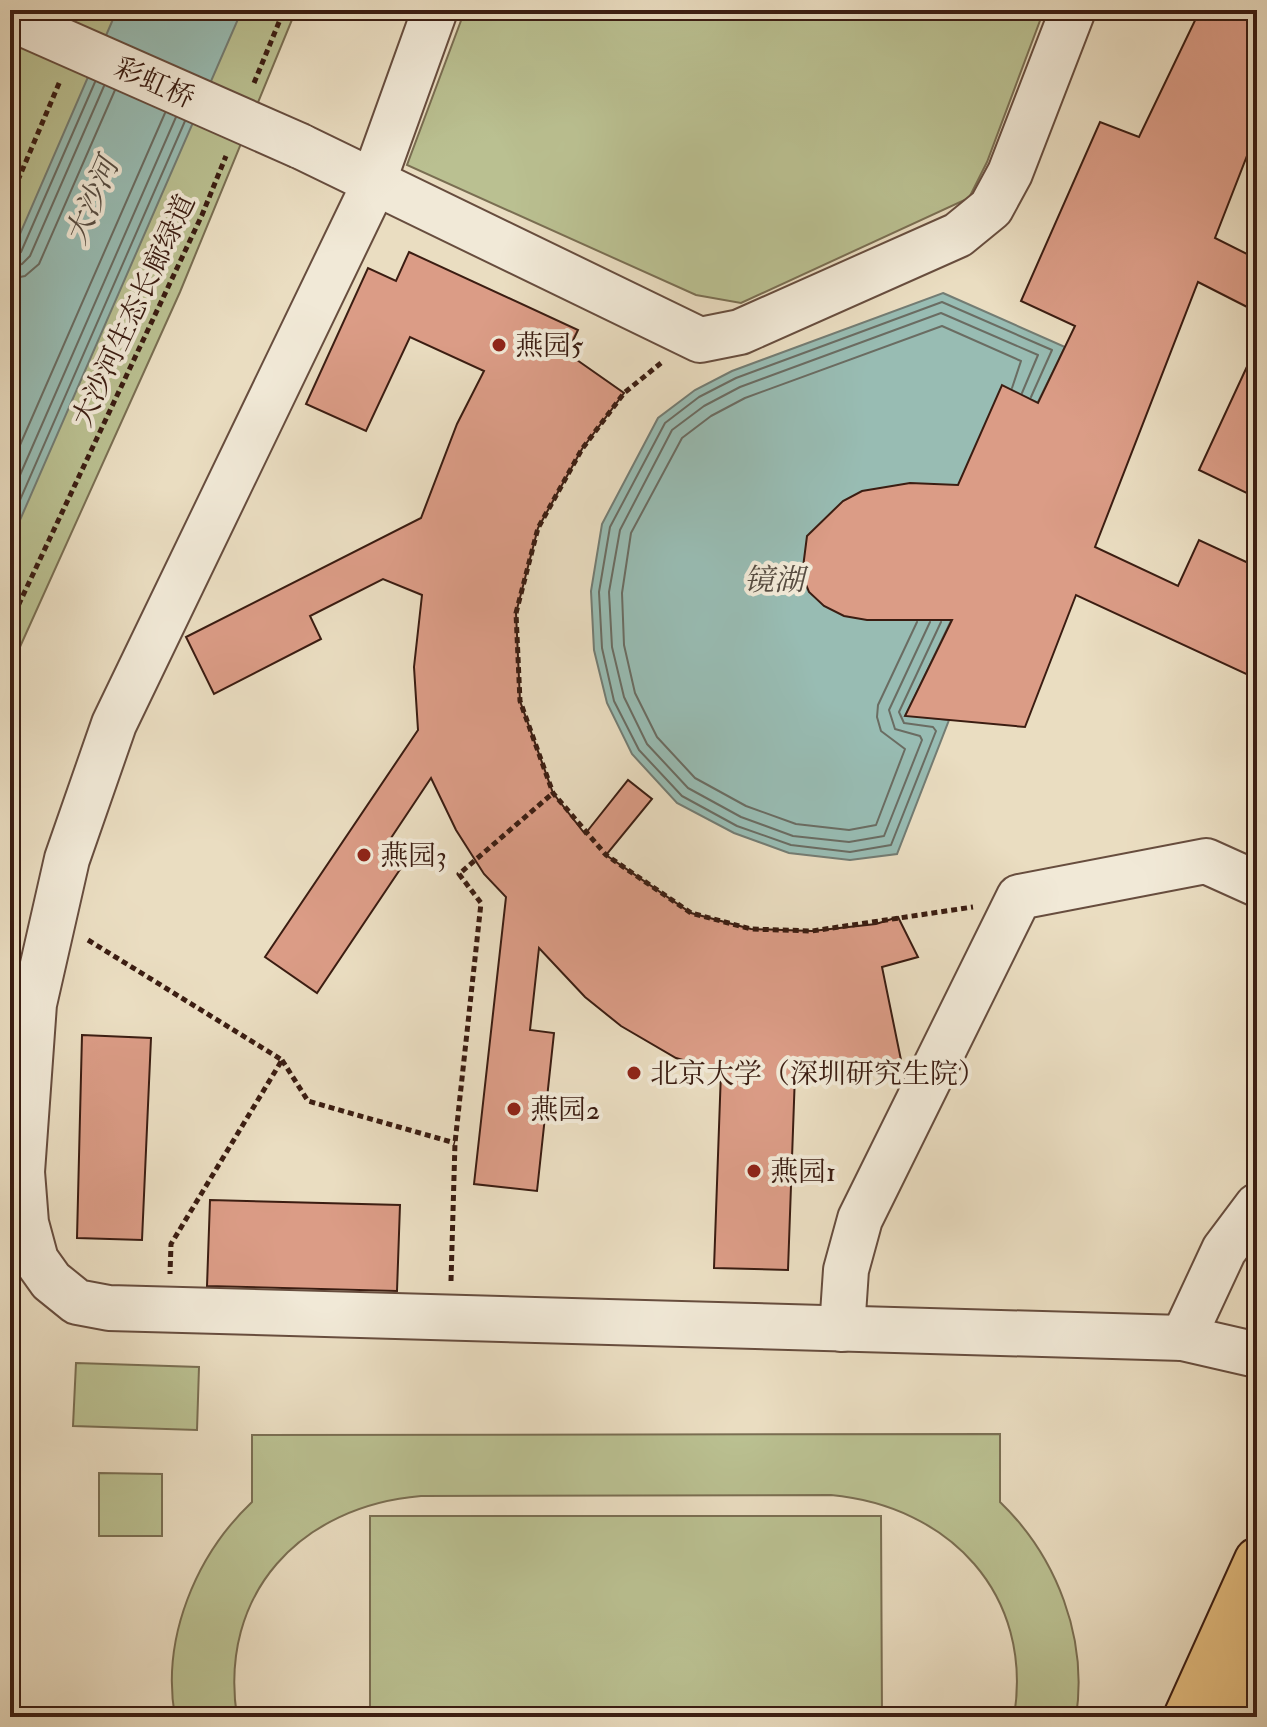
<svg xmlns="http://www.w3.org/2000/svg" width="1267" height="1727" viewBox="0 0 1267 1727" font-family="'IM FELL Double Pica','Noto Serif SC',serif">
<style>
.green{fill:#bac091;stroke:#7a6e52;stroke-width:2}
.water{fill:#98bcb3;stroke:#737c73;stroke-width:2}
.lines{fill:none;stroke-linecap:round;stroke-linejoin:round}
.shore{stroke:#6a6c62;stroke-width:2}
.building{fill:#db9c86;stroke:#3b1d12;stroke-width:2}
.minor-casing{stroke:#674d3e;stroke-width:48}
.major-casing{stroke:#3b1d12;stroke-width:48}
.path{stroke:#3b1d12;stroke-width:5;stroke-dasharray:6 4;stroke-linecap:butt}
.minor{stroke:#f1e9d7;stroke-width:44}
.major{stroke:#e5be80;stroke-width:44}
.minor-bridge-casing{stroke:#674d3e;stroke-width:48;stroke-linecap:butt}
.minor-bridge{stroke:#f1e9d7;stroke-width:44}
.poi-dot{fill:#8f2418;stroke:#f1e9d7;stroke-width:3}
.labels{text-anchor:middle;stroke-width:8;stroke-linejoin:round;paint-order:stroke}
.street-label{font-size:28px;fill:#3b1d12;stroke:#f1e9d7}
.poi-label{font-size:28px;fill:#3b1d12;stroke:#f1e9d7;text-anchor:start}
.water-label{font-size:30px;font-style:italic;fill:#574d42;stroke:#f1e9d7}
</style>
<rect width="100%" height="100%" fill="#eaddc1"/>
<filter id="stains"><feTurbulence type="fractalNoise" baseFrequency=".0025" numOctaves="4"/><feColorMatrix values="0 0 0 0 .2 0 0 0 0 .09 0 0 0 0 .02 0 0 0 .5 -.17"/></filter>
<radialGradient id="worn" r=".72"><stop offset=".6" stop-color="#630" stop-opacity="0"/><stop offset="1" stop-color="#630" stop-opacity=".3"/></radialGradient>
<!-- green -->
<g class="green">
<polygon points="10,10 296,10 180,292 10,669"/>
<polygon points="465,10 1044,10 987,162 969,198 741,303 696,295 407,165"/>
<polygon points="76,1363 199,1367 197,1430 73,1426"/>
<path d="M1000,1434v68c57,55 88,136 76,215h-62c20,-123 -65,-211 -183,-222l-410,1c-120,10 -203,97 -184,221h-62c-14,-79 21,-162 77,-215v-67z"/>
<polygon points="99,1473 162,1474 162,1536 99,1536"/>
<polygon points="370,1516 881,1516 882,1717 370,1717"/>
</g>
<!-- water -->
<g class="water">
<polygon points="117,10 242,10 10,543 10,257"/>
<polygon points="943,293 1065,347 1038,402 1051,411 906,715 949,720 897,854 850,860 789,853 734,833 677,803 632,754 607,703 594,650 591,591 602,524 658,418 695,390 732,371"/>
</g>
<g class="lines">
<!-- shore -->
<g class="shore">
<polyline points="10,257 21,252 95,82"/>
<polyline points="10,267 22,264 30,256 104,86"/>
<polyline points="10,279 25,276 39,264 115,90"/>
<polyline points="10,468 165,113"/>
<polyline points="10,498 176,117"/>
<polyline points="10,523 185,121"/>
<polyline points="917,622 878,705 877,717 881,731 905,749 876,825 849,830 796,824 746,806 695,778 657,737 635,693 624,645 622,593 631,533 682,438 711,416 745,398 942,326 1021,361 1012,388"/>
<polyline points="930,622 889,710 895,729 920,736 922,740 884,836 849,842 793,836 741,817 688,788 647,744 624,697 612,647 609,592 620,530 672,430 704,406 740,387 941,313 1038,355 1022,393"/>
<polyline points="941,622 899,712 904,723 933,727 936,731 891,845 850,852 791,845 737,826 682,796 639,750 614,701 602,648 599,592 610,527 665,423 699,397 736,378 942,302 1052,350 1031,397"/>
</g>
</g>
<!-- building -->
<g class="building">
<polygon points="1200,10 1257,10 1257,130 1215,238 1257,259 1257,312 1198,282 1095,547 1178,586 1199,540 1257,567 1257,679 1076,595 1025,727 905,716 952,620 867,620 844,616 824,606 809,592 802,575 807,536 843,501 862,491 910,483 958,485 1002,385 1038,403 1075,326 1021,301 1100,122 1139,137"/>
<polygon points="409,252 578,330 567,353 624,393 582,449 538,528 516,613 520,701 553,793 585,834 628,780 652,799 606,855 691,913 751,929 812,931 876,924 898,917 918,957 882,967 901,1060 843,1072 795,1074 788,1270 714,1268 721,1071 676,1058 621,1026 585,997 539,948 530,1030 554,1033 537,1191 474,1184 506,897 484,874 456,830 431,778 385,847 405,862 317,993 265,957 418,730 414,667 422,595 383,579 310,616 321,639 214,694 186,637 421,518 457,424 484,371 410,337 366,431 306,404 368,268 396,281"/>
<polygon points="1257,345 1257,498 1199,470"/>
<polygon points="82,1035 151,1038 142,1240 77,1238"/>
<polygon points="210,1200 400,1205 397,1291 207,1286"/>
</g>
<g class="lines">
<defs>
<g id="minor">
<polyline points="435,10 367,199 114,724 67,859 34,1004 22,1172 26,1223 36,1260 51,1281 77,1302 109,1308 1183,1338 1257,1355"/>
<polyline points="300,146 700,340 740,332 958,235 991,208 1010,173 1073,10"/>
<polyline points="842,1329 846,1270 860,1219 1019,897 1206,861 1257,884"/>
<polyline points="1183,1338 1224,1250 1257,1206"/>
</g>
<g id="major">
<polyline points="1186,1717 1257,1560"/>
<polyline points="1225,1717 1257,1648"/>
</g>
</defs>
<!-- minor casing -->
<use href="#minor" class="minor-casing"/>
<!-- major casing -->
<use href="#major" class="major-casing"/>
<!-- path -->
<g class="path">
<polyline points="254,83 284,10"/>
<polyline points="10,199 60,81"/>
<polyline points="661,363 624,393 582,449 538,528 516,613 520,701 553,793 606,855 691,913 751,929 812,931 973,907"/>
<polyline points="10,623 202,215 226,156"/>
<polyline points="88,940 282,1060 171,1244 170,1274"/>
<polyline points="282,1060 308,1101 455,1143"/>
<polyline points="451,1281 455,1143 481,903 459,874 553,793"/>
</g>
<!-- minor -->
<use href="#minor" class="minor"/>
<!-- major -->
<use href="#major" class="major"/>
<defs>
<polyline id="minor-bridge" points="10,18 300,146"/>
</defs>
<!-- minor-bridge casing -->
<use href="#minor-bridge" class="minor-bridge-casing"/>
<!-- minor-bridge -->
<use href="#minor-bridge" class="minor-bridge"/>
</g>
<!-- markers -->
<g class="poi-dot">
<circle cx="499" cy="345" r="8"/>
<circle cx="364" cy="855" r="8"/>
<circle cx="634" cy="1073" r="8"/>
<circle cx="514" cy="1109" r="8"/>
<circle cx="754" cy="1171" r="8"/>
</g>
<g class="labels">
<!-- street labels -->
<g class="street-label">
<text transform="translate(155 82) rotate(24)" y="10">彩虹桥</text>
<text transform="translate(133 310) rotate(-65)" y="10">大沙河生态长廊绿道</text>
</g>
<!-- poi labels -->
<g class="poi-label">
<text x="515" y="355">燕园5</text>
<text x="380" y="865">燕园3</text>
<text x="650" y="1083">北京大学（深圳研究生院）</text>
<text x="530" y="1119">燕园2</text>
<text x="770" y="1181">燕园1</text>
</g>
<!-- water labels -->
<g class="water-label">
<text transform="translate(92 201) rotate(-67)" y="10">大沙河</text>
<text x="774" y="590">镜湖</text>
</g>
</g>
<!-- margin -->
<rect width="1267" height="1727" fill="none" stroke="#eaddc1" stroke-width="40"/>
<rect x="12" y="12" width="1243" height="1703" fill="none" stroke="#3b1d12" stroke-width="4"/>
<rect x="20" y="20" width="1227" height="1687" fill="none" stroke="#3b1d12" stroke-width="2"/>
<rect width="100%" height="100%" filter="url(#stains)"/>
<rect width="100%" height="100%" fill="url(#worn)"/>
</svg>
